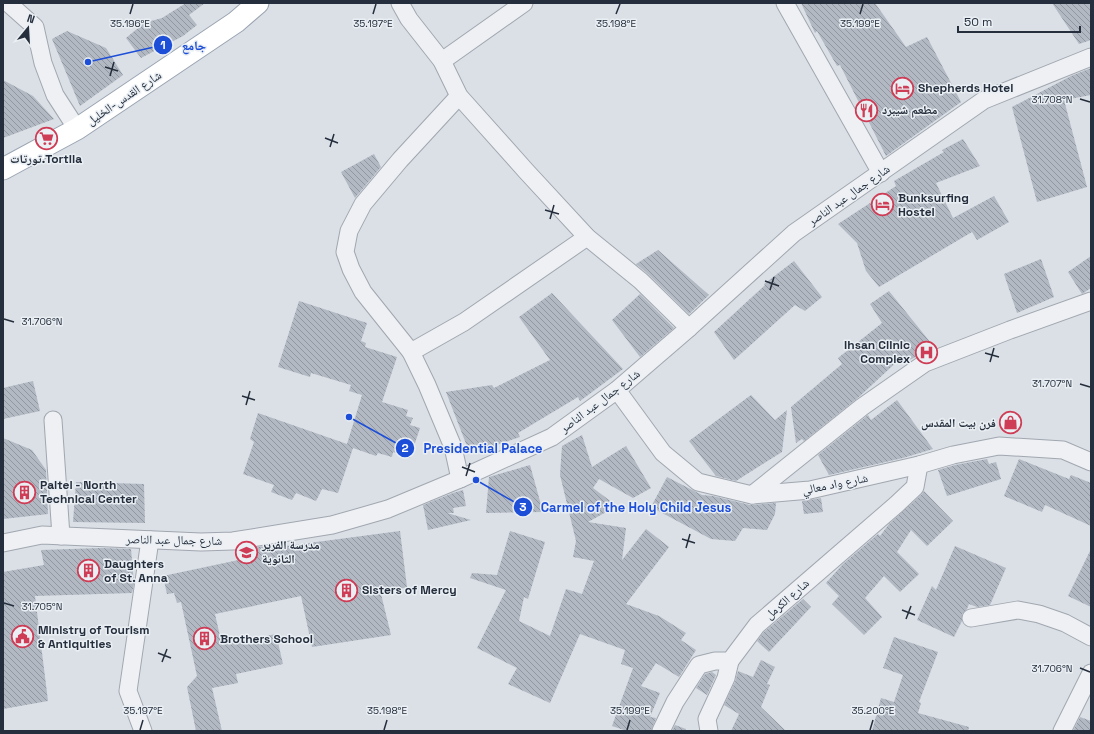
<svg xmlns="http://www.w3.org/2000/svg" width="1094" height="734" viewBox="0 0 1094 734" font-family="'Space Grotesk','Noto Naskh Arabic',sans-serif">
<style>
.building{fill:url(#building-back-hatch)}
.lines{fill:none;stroke-linecap:round;stroke-linejoin:round}
.minor-casing{stroke:#a1a7b0;stroke-width:19}
.major-casing{stroke:#9aa4b2;stroke-width:23}
.minor{stroke:#eef0f4;stroke-width:17}
.major{stroke:#fff;stroke-width:21}
.ticks{fill:none;stroke:#252e3c;stroke-width:1.5}
.labels{text-anchor:middle;stroke-width:3;stroke-linejoin:round;paint-order:stroke}
.poi-label{font-size:12px;font-weight:bold;fill:#252e3c;stroke:#eaeff4;text-anchor:start}
.street-label{font-size:12px;fill:#252e3c;stroke:#eaeff4}
.ticks-label{font-size:10px;text-anchor:middle;fill:#252e3c;stroke:#eaeff4;stroke-width:3;stroke-linejoin:round;paint-order:stroke}
.leader{fill:none;stroke:#1d4ed8;stroke-width:1.5}
.callout-dot{fill:#1d4ed8;stroke:#eaeff4;stroke-width:1.5}
.mark-label{font-size:12px;text-anchor:middle;font-weight:bold;fill:#fff}
.callout-label{font-size:13px;text-anchor:middle;font-weight:bold;fill:#1d4ed8;stroke:#eaeff4;stroke-width:3;stroke-linejoin:round;paint-order:stroke}
</style>
<defs>
<pattern id="building-back-hatch" width="6" height="6" patternUnits="userSpaceOnUse"><rect width="6" height="6" fill="#b2b9c3"/><path d="M-1 5l2 2M0 0l6 6M5-1l2 2" fill="none" stroke="#9197a0"/></pattern>
</defs>
<rect width="100%" height="100%" fill="#dbe0e6"/>
<!-- building -->
<g class="building">
<polygon points="186,3 205,3 189,15 197,25 183,36 141,58 126,38 144,23 162,18"/>
<polygon points="801,3 875,3 906,47 927,37 961,102 886,156 840,65 837,66 817,31 815,33"/>
<polygon points="1052,3 1091,3 1091,40 1079,44"/>
<polygon points="67,31 106,48 123,75 80,106 52,39"/>
<polygon points="1091,68 1091,95 1064,100 1087,187 1037,202 1012,107 1071,76"/>
<polygon points="3,80 33,96 54,119 3,138"/>
<polygon points="963,139 980,166 936,183 953,218 994,196 1009,222 977,240 972,232 879,287 866,271 857,243 838,224 896,186 894,181 944,152 942,150"/>
<polygon points="374,154 381,167 355,198 341,172"/>
<polygon points="658,250 709,295 689,314 648,274 636,264"/>
<polygon points="1091,256 1091,288 1082,294 1068,272"/>
<polygon points="1041,259 1054,297 1017,313 1004,274"/>
<polygon points="794,261 822,297 805,311 795,305 734,360 714,332 765,285 764,284"/>
<polygon points="889,291 935,348 905,362 902,357 860,396 804,441 802,439 796,443 791,407 842,364 838,358 882,323 870,304"/>
<polygon points="552,293 623,369 580,401 578,397 518,433 520,437 470,454 446,392 492,385 494,388 550,360 519,317"/>
<polygon points="640,294 674,328 640,357 612,320"/>
<polygon points="299,301 367,323 361,341 366,343 365,347 397,357 382,402 408,410 406,416 413,418 410,425 420,428 410,458 393,452 392,457 378,453 376,456 353,448 338,493 322,489 316,501 296,493 292,500 271,492 274,485 243,474 254,442 250,439 258,413 347,444 362,395 349,391 351,385 311,373 310,377 278,367"/>
<polygon points="33,381 40,411 3,419 3,388"/>
<polygon points="751,395 775,420 787,410 782,452 736,481 716,476 689,441"/>
<polygon points="897,400 933,449 903,458 829,475 818,455 868,415 871,420"/>
<polygon points="582,435 592,467 626,446 651,488 633,498 599,479 593,488 617,506 588,522 626,528 622,560 646,529 669,547 626,604 659,616 686,633 681,640 696,650 679,677 656,663 641,686 660,693 650,717 656,718 651,731 627,731 612,726 633,668 621,664 625,650 580,634 550,703 508,684 517,668 477,648 506,590 470,578 472,573 497,575 510,531 545,542 528,599 524,597 519,621 550,636 566,589 582,594 594,561 573,557 576,541 560,475 562,446"/>
<polygon points="3,438 32,450 46,470 48,514 3,519"/>
<polygon points="987,459 989,464 996,462 1001,479 947,496 938,470 955,465"/>
<polygon points="1019,459 1069,479 1071,475 1091,483 1091,526 1045,505 1042,512 1004,496"/>
<polygon points="530,465 543,512 486,513 489,477"/>
<polygon points="667,477 702,495 713,496 750,505 776,503 775,514 767,530 743,528 735,541 711,539 651,507"/>
<polygon points="76,482 144,484 145,523 73,522"/>
<polygon points="463,490 466,506 453,508 454,513 447,513 471,520 428,530 423,505 453,493"/>
<polygon points="924,491 953,521 927,546 911,530 897,552 919,574 900,592 884,576 865,598 882,617 864,635 832,604 839,596 826,583 843,564 878,534 880,536 889,524 922,494"/>
<polygon points="821,498 823,512 804,514 802,501"/>
<polygon points="400,531 407,587 381,594 391,635 312,647 301,596 215,614 222,645 276,634 283,664 236,674 238,683 212,688 222,731 196,731 187,687 197,676 181,602 177,603 174,593 167,594 163,576 248,558 247,549 271,545 271,548"/>
<polygon points="955,546 1006,568 990,605 977,607 969,604 967,609 962,614 962,621 954,637 917,620 932,586 936,590"/>
<polygon points="101,548 131,549 134,584 132,593 35,596 48,701 3,709 3,572 44,565 41,550"/>
<polygon points="1091,549 1091,607 1068,596"/>
<polygon points="803,599 811,607 769,652 757,641 764,632"/>
<polygon points="894,637 938,652 919,702 921,703 918,713 969,727 968,731 872,731 881,698 894,702 903,675 883,668"/>
<polygon points="761,660 775,667 767,684 770,685 761,707 786,731 731,731 739,714 724,705 735,682 738,671 753,677"/>
<polygon points="712,672 716,675 707,695 696,688 705,674"/>
<polygon points="1080,717 1091,721 1091,731 1073,731"/>
<polygon points="675,725 686,729 686,731 672,731"/>
</g>
<g class="lines">
<defs>
<g id="minor">
<polyline points="8,3 35,27 43,63 55,95 77,129"/>
<polyline points="400,3 409,19 442,61 459,96 526,171 587,237 641,281 689,328"/>
<polyline points="785,3 881,173"/>
<polyline points="442,61 524,3"/>
<polyline points="459,96 400,160 363,204 349,231 345,252 351,269 363,292 411,352 427,385 453,447 460,479"/>
<polyline points="411,352 464,322 587,237"/>
<polyline points="617,390 663,453 698,482 752,495 810,490 919,465 953,455 999,446 1063,450 1091,462"/>
<polyline points="53,420 61,536"/>
<polyline points="752,495 862,407 925,363 1010,330 1091,301"/>
<polyline points="3,543 42,535 201,542 233,541 332,525 388,509 460,479 552,437 617,390 689,328 794,233 984,100 1091,57"/>
<polyline points="971,618 1018,610 1039,614 1065,623 1091,637"/>
<polyline points="143,731 128,691 150,540"/>
<polyline points="661,731 675,702 699,665 715,661 730,661 757,625 897,504 915,487 919,465"/>
<polyline points="709,731 707,719 726,678 730,661"/>
<polyline points="1062,731 1091,673"/>
</g>
<polyline id="major" points="3,169 77,129 236,22 258,3"/>
</defs>
<!-- minor casing -->
<use href="#minor" class="minor-casing"/>
<!-- major casing -->
<use href="#major" class="major-casing"/>
<!-- minor -->
<use href="#minor" class="minor"/>
<!-- major -->
<use href="#major" class="major"/>
</g>
<!-- ticks -->
<path class="ticks" d="M130,14l3,-10M373,14l3,-10M616,14l4,-10M860,14l3,-10M105,67l13,4M110,76l4,-14M1080,99l10,3M325,138l13,5M330,147l4,-13M545,210l14,4M550,219l4,-14M765,281l14,5M770,290l4,-13M4,319l10,3M985,353l14,4M990,362l4,-14M1080,384l10,3M242,396l13,4M246,405l4,-14M462,467l13,5M466,476l4,-13M682,539l13,4M686,548l4,-14M4,603l10,3M902,610l13,5M906,619l5,-13M158,653l13,5M162,662l5,-13M1080,668l10,4M140,730l3,-10M384,730l3,-10M627,730l3,-10M870,730l3,-10"/>
<!-- icons -->
<defs>
<symbol id="hotel-ring" viewBox="-11 -11 22 22"><circle r="9.5" fill="#eaeff4" stroke="#cf3c55" stroke-width="1.5"/><path d="M-6-4.5h1.5V1H6V5H4.5V3h-9V5H-6ZM-4 0a1.8 1.8 0 1 1 3.6 0ZM.5 0V-2.5h3Q6-2.5 6 0Z" fill="#cf3c55"/></symbol>
<symbol id="restaurant-ring" viewBox="-11 -11 22 22"><circle r="9.5" fill="#eaeff4" stroke="#cf3c55" stroke-width="1.5"/><path d="M-5-6h1v4h1v-4h1v4h1v-4h1v5L-1.5 .5V6h-2V.5L-5-1ZM5-6V6H3V1.5H1.5Q1.5-4 5-6Z" fill="#cf3c55"/></symbol>
<symbol id="supermarket-ring" viewBox="-11 -11 22 22"><circle r="9.5" fill="#eaeff4" stroke="#cf3c55" stroke-width="1.5"/><path d="M-6-5.5h2.5l.6 2H6L4.5 2H-2.5L-4.4-4H-6ZM-1.5 3.2a1.3 1.3 0 1 0 .1 0ZM3 3.2a1.3 1.3 0 1 0 .1 0Z" fill="#cf3c55"/></symbol>
<symbol id="hospital-ring" viewBox="-11 -11 22 22"><circle r="9.5" fill="#eaeff4" stroke="#cf3c55" stroke-width="1.5"/><path d="M-5-5h3v3.5h4V-5h3V5h-3V1.5h-4V5h-3Z" fill="#cf3c55"/></symbol>
<symbol id="shop-ring" viewBox="-11 -11 22 22"><circle r="9.5" fill="#eaeff4" stroke="#cf3c55" stroke-width="1.5"/><path d="M-5-2.5h2.3a2.7 3.5 0 0 1 5.4 0H5L5.5 6h-11ZM-1.5-2.5h3a1.5 2.3 0 0 0-3 0Z" fill="#cf3c55"/></symbol>
<symbol id="building-ring" viewBox="-11 -11 22 22"><circle r="9.5" fill="#eaeff4" stroke="#cf3c55" stroke-width="1.5"/><path d="M-4-6H4V6H1V3H-1V6H-4ZM-2.5-4.3h1.7v1.8h-1.7ZM.8-4.3h1.7v1.8H.8ZM-2.5-1h1.7V.8h-1.7ZM.8-1h1.7V.8H.8Z" fill="#cf3c55"/></symbol>
<symbol id="school-ring" viewBox="-11 -11 22 22"><circle r="9.5" fill="#eaeff4" stroke="#cf3c55" stroke-width="1.5"/><path d="M0-5L7-2L0 1L-7-2ZM-4 1L0 2.5L4 1V4Q0 6-4 4Z" fill="#cf3c55"/></symbol>
<symbol id="civic-ring" viewBox="-11 -11 22 22"><circle r="9.5" fill="#eaeff4" stroke="#cf3c55" stroke-width="1.5"/><path d="M-.6-6.5H3V-4.5H.6V-3L4-1V1h2V6H-6V1h2V-1L-.6-3ZM-1.2 2.5V6h2.4V2.5Z" fill="#cf3c55"/></symbol>
</defs>
<g fill-rule="evenodd">
<use href="#hotel-ring" x="890" y="76" width="25" height="25"/>
<use href="#restaurant-ring" x="854" y="98" width="25" height="25"/>
<use href="#supermarket-ring" x="34" y="126" width="25" height="25"/>
<use href="#hotel-ring" x="870" y="192" width="25" height="25"/>
<use href="#hospital-ring" x="914" y="340" width="25" height="25"/>
<use href="#shop-ring" x="998" y="410" width="25" height="25"/>
<use href="#building-ring" x="12" y="480" width="25" height="25"/>
<use href="#school-ring" x="234" y="540" width="25" height="25"/>
<use href="#building-ring" x="76" y="558" width="25" height="25"/>
<use href="#building-ring" x="334" y="578" width="25" height="25"/>
<use href="#civic-ring" x="10" y="624" width="25" height="25"/>
<use href="#building-ring" x="192" y="626" width="25" height="25"/>
</g>
<g class="labels">
<!-- poi labels -->
<g class="poi-label">
<text x="918" y="92">Shepherds Hotel</text>
<text x="882" y="114">مطعم شيبرد</text>
<text x="46" y="163" text-anchor="middle">تورتات.Tortila</text>
<text x="898" y="202">Bunksurfing<tspan x="898" dy="14">Hostel</tspan></text>
<text x="910" y="349" text-anchor="end">Ihsan Clinic<tspan x="910" dy="14">Complex</tspan></text>
<text x="996" y="427" text-anchor="end">فرن بيت المقدس</text>
<text x="40" y="489">Paltel - North<tspan x="40" dy="14">Technical Center</tspan></text>
<text x="262" y="549">مدرسة الفرير<tspan x="262" dy="14">الثانوية</tspan></text>
<text x="104" y="568">Daughters<tspan x="104" dy="14">of St. Anna</tspan></text>
<text x="362" y="594">Sisters of Mercy</text>
<text x="38" y="634">Ministry of Tourism<tspan x="38" dy="14">&amp; Antiquities</tspan></text>
<text x="220" y="643">Brothers School</text>
</g>
<!-- street labels -->
<g class="street-label">
<text transform="translate(124 98) rotate(-34)" y="4">شارع القدس-الخليل</text>
<text transform="translate(849 195) rotate(-35)" y="4">شارع جمال عبد الناصر</text>
<text transform="translate(600 401) rotate(-37)" y="4">شارع جمال عبد الناصر</text>
<text transform="translate(835 484) rotate(-11)" y="4">شارع واد معالي</text>
<text transform="translate(174 540) rotate(1)" y="4">شارع جمال عبد الناصر</text>
<text transform="translate(787 599) rotate(-41)" y="4">شارع الكرمل</text>
</g>
</g>
<g class="ticks-label">
<text x="130" y="27">35.196°E</text>
<text x="373" y="27">35.197°E</text>
<text x="616" y="27">35.198°E</text>
<text x="860" y="27">35.199°E</text>
<text x="1052" y="103">31.708°N</text>
<text x="42" y="325">31.706°N</text>
<text x="1052" y="387">31.707°N</text>
<text x="42" y="610">31.705°N</text>
<text x="1052" y="672">31.706°N</text>
<text x="143" y="714">35.197°E</text>
<text x="387" y="714">35.198°E</text>
<text x="630" y="714">35.199°E</text>
<text x="873" y="714">35.200°E</text>
</g>
<!-- callouts -->
<path class="leader" d="M88 62L163 45M349 417L405 448M476 480L523 507"/>
<g class="callout-dot">
<circle cx="88" cy="62" r="4"/>
<circle cx="349" cy="417" r="4"/>
<circle cx="476" cy="480" r="4"/>
<circle cx="163" cy="45" r="10"/>
<circle cx="405" cy="448" r="10"/>
<circle cx="523" cy="507" r="10"/>
</g>
<g class="mark-label">
<text x="163" y="49">1</text>
<text x="405" y="452">2</text>
<text x="523" y="511">3</text>
</g>
<g class="callout-label">
<text x="194" y="50">جامع</text>
<text x="483" y="453">Presidential Palace</text>
<text x="636" y="512">Carmel of the Holy Child Jesus</text>
</g>
<!-- border -->
<rect width="1094" height="734" fill="none" stroke="#252e3c" stroke-width="8"/>
<!-- north arrow -->
<g transform="translate(28 28) rotate(18)" stroke="#eaeff4" stroke-width="3" paint-order="stroke">
<path d="M0-3L7 15L0 10L-7 15Z" fill="#252e3c"/>
<text y="-6" font-size="11" font-weight="bold" text-anchor="middle" fill="#252e3c">N</text>
</g>
<!-- scale -->
<path d="M958 26v6h122v-6" fill="none" stroke="#252e3c" stroke-width="2"/>
<text x="964" y="26" font-size="12" fill="#252e3c" stroke="#eaeff4" stroke-width="3" paint-order="stroke">50 m</text>
</svg>
